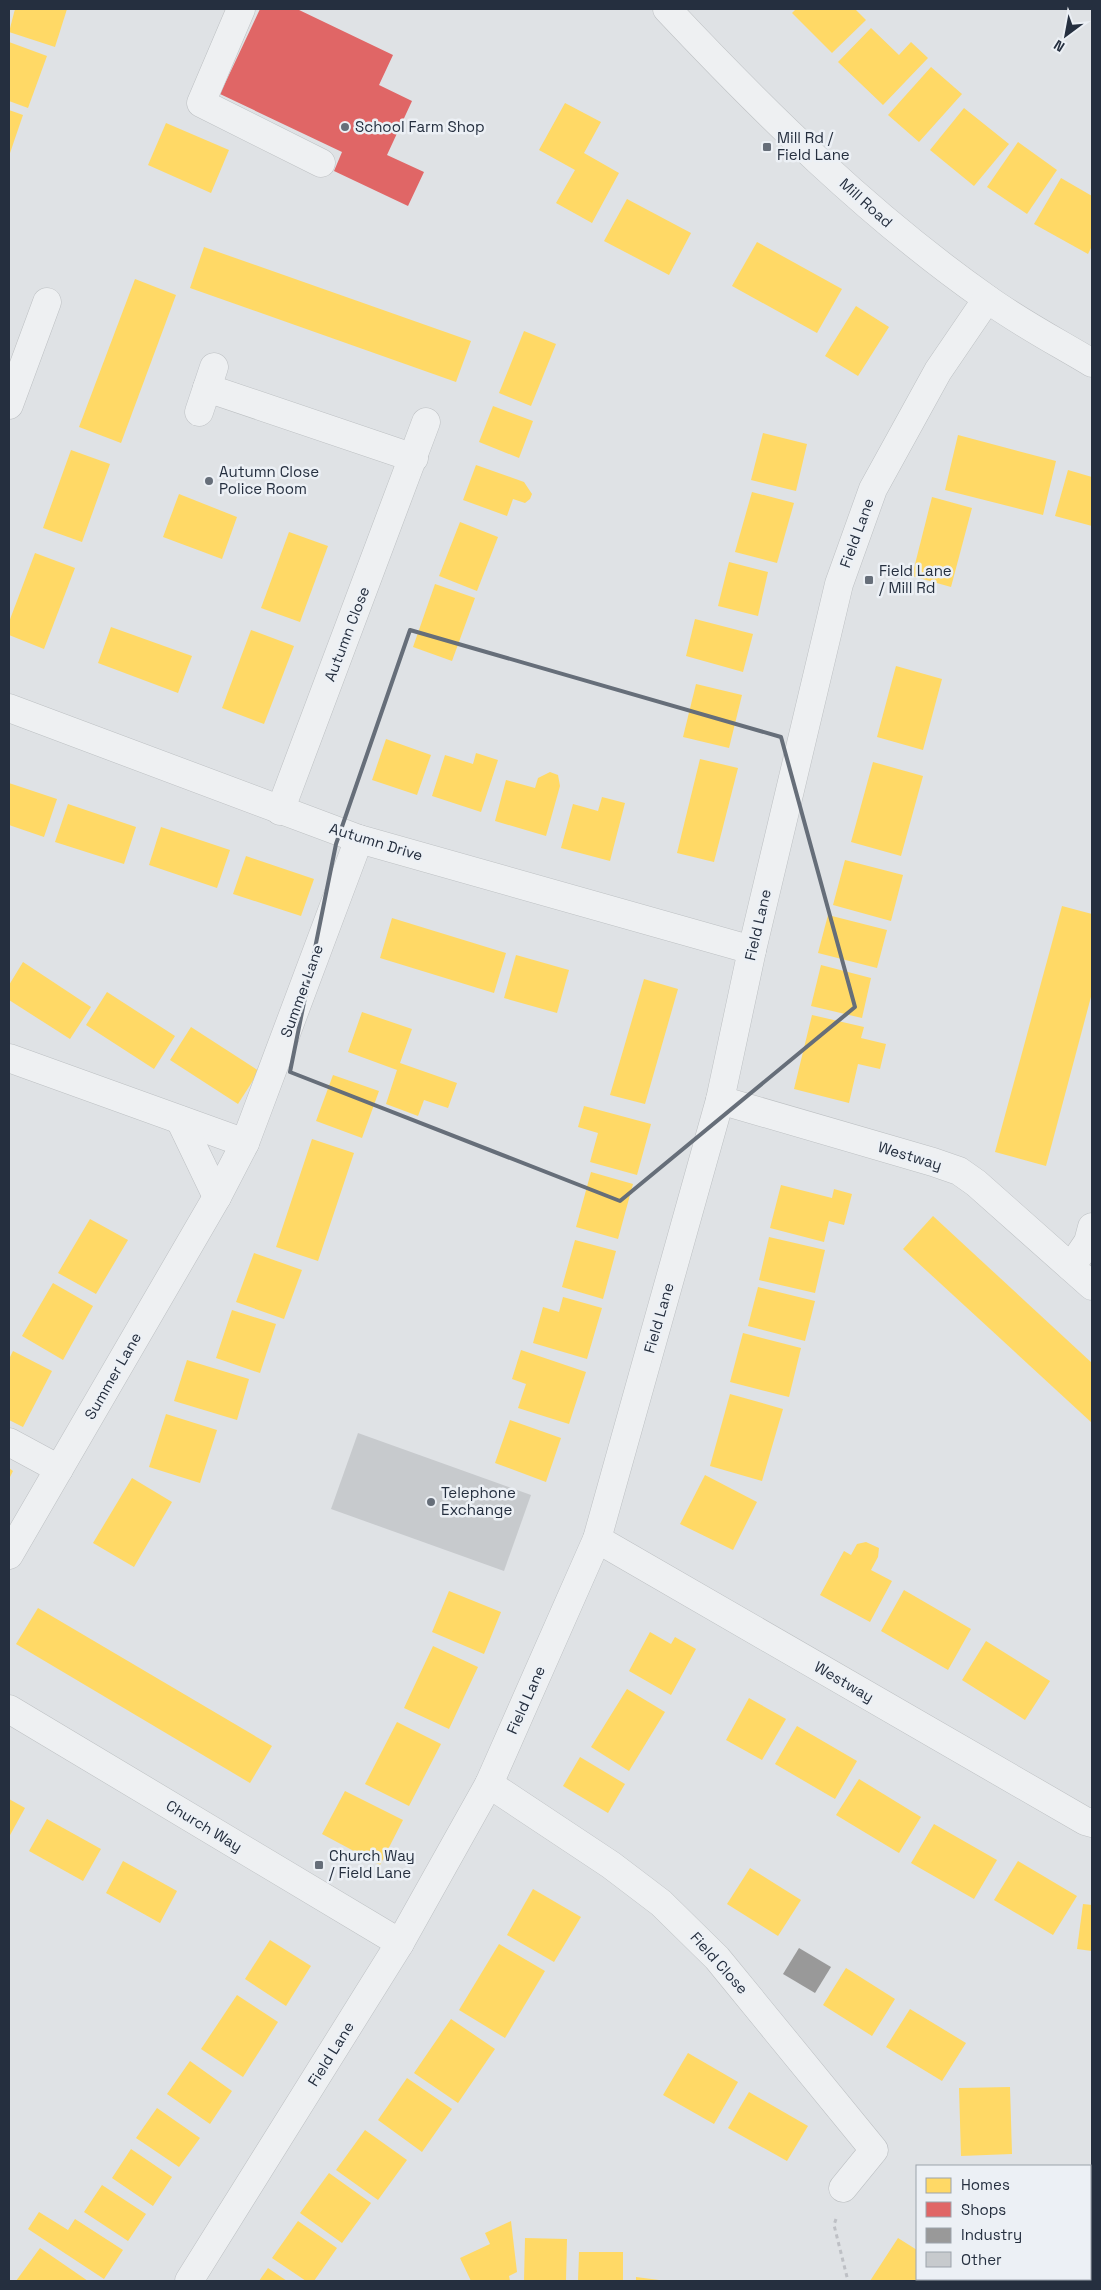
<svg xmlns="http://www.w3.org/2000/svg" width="1101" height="2290" viewBox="0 0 1101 2290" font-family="'Space Grotesk',sans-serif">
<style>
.homes{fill:#ffd966}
.shops{fill:#e06666}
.industry{fill:#999}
.building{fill:#c7cacd}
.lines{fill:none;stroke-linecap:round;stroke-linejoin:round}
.minor-casing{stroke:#bdc0c3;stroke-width:29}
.path{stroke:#bec0c5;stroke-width:3;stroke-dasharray:4 4;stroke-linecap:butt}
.minor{stroke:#eef0f2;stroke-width:28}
.marked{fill:none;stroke:#666e79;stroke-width:4;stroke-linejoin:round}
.poi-dot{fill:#666e79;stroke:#ecf0f5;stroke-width:2}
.labels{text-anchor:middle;stroke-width:5;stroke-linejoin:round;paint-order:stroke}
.poi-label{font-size:15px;fill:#252f3f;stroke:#ecf0f5;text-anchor:start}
.street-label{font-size:15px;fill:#252f3f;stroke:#ecf0f5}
</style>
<rect width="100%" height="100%" fill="#dfe2e5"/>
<!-- homes -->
<g class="homes">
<polygon points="15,9 67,9 55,47 9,32"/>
<polygon points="796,9 855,9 866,20 832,53 792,13"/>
<polygon points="871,28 899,55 911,42 928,58 883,105 838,62"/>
<polygon points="9,42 47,56 28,108 9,101"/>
<polygon points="931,67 962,94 919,142 888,115"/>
<polygon points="565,103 601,122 584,153 619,173 592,223 556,203 575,170 539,150"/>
<polygon points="964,108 1009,144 974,186 930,150"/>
<polygon points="9,110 23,115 9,156"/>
<polygon points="166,123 229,150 211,193 148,165"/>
<polygon points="1018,142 1057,170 1027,214 987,187"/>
<polygon points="1061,178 1092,196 1092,246 1088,254 1034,224"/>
<polygon points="627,199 691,233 669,275 604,241"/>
<polygon points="757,242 842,289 817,333 732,286"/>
<polygon points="204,247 471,341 456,382 190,288"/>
<polygon points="135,279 176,295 121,443 79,427"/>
<polygon points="856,306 889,327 858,376 825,356"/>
<polygon points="524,331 556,344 531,406 499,393"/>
<polygon points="493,406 533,421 519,458 479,442"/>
<polygon points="763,433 807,444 796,491 751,480"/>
<polygon points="958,435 1056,461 1043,515 945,490"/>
<polygon points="71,450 110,464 82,542 43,528"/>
<polygon points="476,465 524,482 532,494 530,499 525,503 513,499 507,516 463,500"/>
<polygon points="1068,470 1092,477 1092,526 1055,516"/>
<polygon points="752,492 794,503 777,563 735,552"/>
<polygon points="179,494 237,517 222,559 163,537"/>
<polygon points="932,497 972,508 951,587 912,576"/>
<polygon points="460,522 498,537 477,591 439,576"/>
<polygon points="289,532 328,546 300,622 261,608"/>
<polygon points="35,553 75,568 44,649 9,635 9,622"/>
<polygon points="729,562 768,572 758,616 718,606"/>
<polygon points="435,584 475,598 452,661 413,647"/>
<polygon points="695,619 753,634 743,672 686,656"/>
<polygon points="111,627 192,656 178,693 98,663"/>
<polygon points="251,630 294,646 264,724 222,708"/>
<polygon points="896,666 942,679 923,750 877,737"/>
<polygon points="696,684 742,695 729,748 683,737"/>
<polygon points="386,739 431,755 417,795 372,780"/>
<polygon points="476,753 498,760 481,812 432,796 445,755 473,764"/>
<polygon points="700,759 738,768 714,862 677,853"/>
<polygon points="873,762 923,776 901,856 851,842"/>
<polygon points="550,772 558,775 560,786 546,836 495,821 506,780 535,788 538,778"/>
<polygon points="9,783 57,799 44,837 9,825"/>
<polygon points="602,797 625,803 610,861 561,848 573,804 598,811"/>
<polygon points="68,804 136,827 124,864 55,842"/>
<polygon points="161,827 230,850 217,888 149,865"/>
<polygon points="246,856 314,879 301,916 233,894"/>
<polygon points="845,860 903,875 891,921 833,905"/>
<polygon points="1062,906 1092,914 1092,993 1046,1166 995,1152"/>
<polygon points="828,915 887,930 877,968 818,953"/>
<polygon points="392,918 506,953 494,993 380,958"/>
<polygon points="516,955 569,970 557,1013 504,998"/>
<polygon points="23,962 91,1007 70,1039 9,1000 9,985"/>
<polygon points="821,965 871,978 862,1018 811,1006"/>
<polygon points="644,979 678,989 645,1104 610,1095"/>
<polygon points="107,992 175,1036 154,1069 86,1025"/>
<polygon points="362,1012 412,1029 400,1063 457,1083 448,1108 424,1100 418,1116 386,1104 397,1070 348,1052"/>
<polygon points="812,1015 864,1027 861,1038 886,1044 880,1069 858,1064 849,1103 794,1089"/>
<polygon points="191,1027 259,1071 238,1104 170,1060"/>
<polygon points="333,1075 379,1091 362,1138 316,1121"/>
<polygon points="584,1106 651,1124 637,1175 590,1162 598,1133 578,1127"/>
<polygon points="312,1139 354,1153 318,1261 276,1247"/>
<polygon points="591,1172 633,1184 618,1239 576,1227"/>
<polygon points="781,1185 832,1198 834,1189 852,1194 844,1225 829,1221 824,1242 770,1228"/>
<polygon points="933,1216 1092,1363 1092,1423 903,1249"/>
<polygon points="90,1219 128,1240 96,1294 58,1273"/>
<polygon points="769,1237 825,1250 815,1293 759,1280"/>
<polygon points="575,1240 616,1251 603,1299 562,1287"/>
<polygon points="254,1253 302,1270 284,1319 236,1302"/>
<polygon points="53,1283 93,1306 63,1360 22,1336"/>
<polygon points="758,1287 815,1301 805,1341 748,1326"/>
<polygon points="563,1297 602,1308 587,1359 533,1343 543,1307 559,1312"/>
<polygon points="232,1310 276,1324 260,1373 216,1358"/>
<polygon points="743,1333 801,1348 789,1397 730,1382"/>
<polygon points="521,1350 586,1372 569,1424 518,1408 526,1384 512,1379"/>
<polygon points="13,1351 52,1371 23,1427 9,1420 9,1359"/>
<polygon points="187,1360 249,1379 237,1420 174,1401"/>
<polygon points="730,1394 783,1409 762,1481 710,1466"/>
<polygon points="166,1414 217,1430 200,1483 149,1467"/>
<polygon points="510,1420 561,1438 546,1482 495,1463"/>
<polygon points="9,1468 13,1471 9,1479"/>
<polygon points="705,1475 757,1502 733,1550 680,1524"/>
<polygon points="132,1478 172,1502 134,1567 93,1543"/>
<polygon points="866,1542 879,1548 878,1557 871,1570 892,1581 870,1622 820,1595 844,1551 851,1555 857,1544"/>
<polygon points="904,1590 971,1629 948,1670 881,1631"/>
<polygon points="449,1591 501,1612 484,1654 432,1632"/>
<polygon points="38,1608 272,1746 250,1783 16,1644"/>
<polygon points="650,1632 671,1644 675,1637 696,1649 671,1695 629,1671"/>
<polygon points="986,1641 1050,1681 1025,1720 962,1680"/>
<polygon points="433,1646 478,1667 449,1729 404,1708"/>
<polygon points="627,1689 665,1712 629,1771 591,1747"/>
<polygon points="749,1698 786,1719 762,1760 726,1740"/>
<polygon points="397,1722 441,1744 409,1806 365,1784"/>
<polygon points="797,1726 857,1761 835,1799 775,1764"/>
<polygon points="580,1757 625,1784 608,1813 563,1786"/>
<polygon points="859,1779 921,1817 899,1853 836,1815"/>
<polygon points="345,1791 403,1820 380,1865 322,1834"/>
<polygon points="9,1799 25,1808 9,1837"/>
<polygon points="47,1819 101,1849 83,1881 29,1851"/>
<polygon points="934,1824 997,1860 974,1899 911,1863"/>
<polygon points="123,1861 177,1891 160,1923 106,1893"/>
<polygon points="1018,1861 1077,1896 1053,1935 994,1900"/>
<polygon points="750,1868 801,1900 778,1936 727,1904"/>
<polygon points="533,1889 581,1917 554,1962 507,1935"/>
<polygon points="1083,1904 1092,1905 1092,1951 1077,1949"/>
<polygon points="270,1940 311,1966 286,2006 245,1979"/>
<polygon points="499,1944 545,1971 505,2038 459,2010"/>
<polygon points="846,1968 895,1999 872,2036 823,2005"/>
<polygon points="237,1995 278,2022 243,2077 201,2049"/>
<polygon points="910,2009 966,2043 942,2081 886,2047"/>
<polygon points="451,2019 495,2049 458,2103 414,2073"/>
<polygon points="688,2053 738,2082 714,2124 663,2095"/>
<polygon points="190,2061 232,2091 210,2124 167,2094"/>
<polygon points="407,2078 452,2109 422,2152 378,2120"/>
<polygon points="1010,2087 1012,2154 961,2156 959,2088"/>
<polygon points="749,2092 808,2126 787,2161 728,2128"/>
<polygon points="157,2108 200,2138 179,2167 136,2138"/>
<polygon points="365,2130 407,2160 378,2200 336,2170"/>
<polygon points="131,2149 172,2177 153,2206 112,2178"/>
<polygon points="329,2173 371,2203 342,2243 300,2213"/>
<polygon points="102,2185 146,2214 128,2241 84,2212"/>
<polygon points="39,2212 68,2230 75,2219 123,2250 104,2279 28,2229"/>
<polygon points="298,2221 337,2248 314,2281 306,2281 272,2258"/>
<polygon points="511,2221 517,2272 509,2276 510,2281 471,2281 460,2258 490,2244 485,2233"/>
<polygon points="525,2238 567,2239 566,2281 524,2281"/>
<polygon points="898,2238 917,2250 917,2279 934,2279 932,2281 870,2281"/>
<polygon points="40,2248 88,2281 16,2281"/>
<polygon points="579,2252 623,2252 623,2281 578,2281"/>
<polygon points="268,2268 287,2281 259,2281"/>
<polygon points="636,2277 659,2280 659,2281 636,2281"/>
</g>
<!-- shops -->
<polygon class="shops" points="260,9 297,9 393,55 379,85 412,101 387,155 424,172 408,206 334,171 342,152 220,94"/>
<!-- industry -->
<polygon class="industry" points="799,1948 831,1967 815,1993 783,1974"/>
<!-- building -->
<polygon class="building" points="358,1433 531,1495 504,1571 331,1509"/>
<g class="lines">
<defs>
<g id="minor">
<polyline points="241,9 201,103 321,163"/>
<path d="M667,9c98,104 201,206 319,289 33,24 71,44 106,65"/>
<polyline points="207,388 414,458"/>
<polyline points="9,405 47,302"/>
<polyline points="199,412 214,367"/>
<polyline points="9,708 359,839 752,950"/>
<polyline points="280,811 426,422"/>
<polyline points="9,1058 245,1143"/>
<polyline points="720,1100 933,1162 959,1171 976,1183 1092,1286"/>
<polyline points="180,1120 217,1197"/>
<polyline points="1071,1267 1088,1242 1092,1227"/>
<polyline points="9,1442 59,1469"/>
<polyline points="597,1539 1085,1821 1092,1823"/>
<polyline points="9,1555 217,1197 245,1143 359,839"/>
<polyline points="9,1709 400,1943"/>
<polyline points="489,1784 611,1865 661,1903 717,1958 874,2150 843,2188"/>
<polyline points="189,2281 400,1943 489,1784 597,1539 720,1100 752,950 839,584 873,489 938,371 987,299"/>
</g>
</defs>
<!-- minor casing -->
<use href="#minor" class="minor-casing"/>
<!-- path -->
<polyline class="path" points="836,2219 834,2225 848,2281"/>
<!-- minor -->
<use href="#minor" class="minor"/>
</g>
<!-- marked area -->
<path class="marked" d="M410,630l371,107 74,270 -235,194 -330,-129 46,-228z"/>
<!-- markers -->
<g class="poi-dot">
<circle cx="345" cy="127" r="5"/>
<rect x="762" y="142" width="10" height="10" rx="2.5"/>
<circle cx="209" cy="481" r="5"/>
<rect x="864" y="575" width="10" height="10" rx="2.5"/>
<circle cx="431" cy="1502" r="5"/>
<rect x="314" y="1860" width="10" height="10" rx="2.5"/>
</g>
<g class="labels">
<!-- poi labels -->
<g class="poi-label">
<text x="355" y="132">School Farm Shop</text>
<text x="777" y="143">Mill Rd /<tspan x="777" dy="17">Field Lane</tspan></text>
<text x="219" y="477">Autumn Close<tspan x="219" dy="17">Police Room</tspan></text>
<text x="879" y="576">Field Lane<tspan x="879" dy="17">/ Mill Rd</tspan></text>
<text x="441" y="1498">Telephone<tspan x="441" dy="17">Exchange</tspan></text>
<text x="329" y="1861">Church Way<tspan x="329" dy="17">/ Field Lane</tspan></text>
</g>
<!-- street labels -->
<g class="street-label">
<text transform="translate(866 203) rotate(42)" y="5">Mill Road</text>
<text transform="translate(857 533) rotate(-70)" y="5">Field Lane</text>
<text transform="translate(347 634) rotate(-69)" y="5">Autumn Close</text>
<text transform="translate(376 842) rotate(17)" y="5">Autumn Drive</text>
<text transform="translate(758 925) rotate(-77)" y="5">Field Lane</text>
<text transform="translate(302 991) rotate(-70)" y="5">Summer Lane</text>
<text transform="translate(910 1156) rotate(17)" y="5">Westway</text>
<text transform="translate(659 1318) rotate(-74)" y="5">Field Lane</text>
<text transform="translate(113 1376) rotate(-60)" y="5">Summer Lane</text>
<text transform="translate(844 1682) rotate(30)" y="5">Westway</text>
<text transform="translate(526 1700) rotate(-66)" y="5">Field Lane</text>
<text transform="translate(204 1826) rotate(31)" y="5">Church Way</text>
<text transform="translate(719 1963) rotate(48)" y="5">Field Close</text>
<text transform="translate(331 2054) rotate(-58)" y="5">Field Lane</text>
</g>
</g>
<!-- border -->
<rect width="1101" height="2290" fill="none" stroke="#252f3f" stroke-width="20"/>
<!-- legend -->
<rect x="916" y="2165" width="175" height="115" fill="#ecf0f5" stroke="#9ca3ac"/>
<rect x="926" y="2178" width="25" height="15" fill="#ffd966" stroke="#9ca3ac"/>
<text x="961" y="2190" font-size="15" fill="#252f3f">Homes</text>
<rect x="926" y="2202" width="25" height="15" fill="#e06666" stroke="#9ca3ac"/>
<text x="961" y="2215" font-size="15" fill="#252f3f">Shops</text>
<rect x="926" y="2228" width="25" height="15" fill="#999999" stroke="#9ca3ac"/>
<text x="961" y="2240" font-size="15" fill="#252f3f">Industry</text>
<rect x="926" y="2252" width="25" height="15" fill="#c7cacd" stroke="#9ca3ac"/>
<text x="961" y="2265" font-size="15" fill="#252f3f">Other</text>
<!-- north arrow -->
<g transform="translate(1066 35) rotate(212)" stroke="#ecf0f5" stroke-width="4" paint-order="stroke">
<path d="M0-4L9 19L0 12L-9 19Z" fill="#252f3f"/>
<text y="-8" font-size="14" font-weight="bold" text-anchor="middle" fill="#252f3f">N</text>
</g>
</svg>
